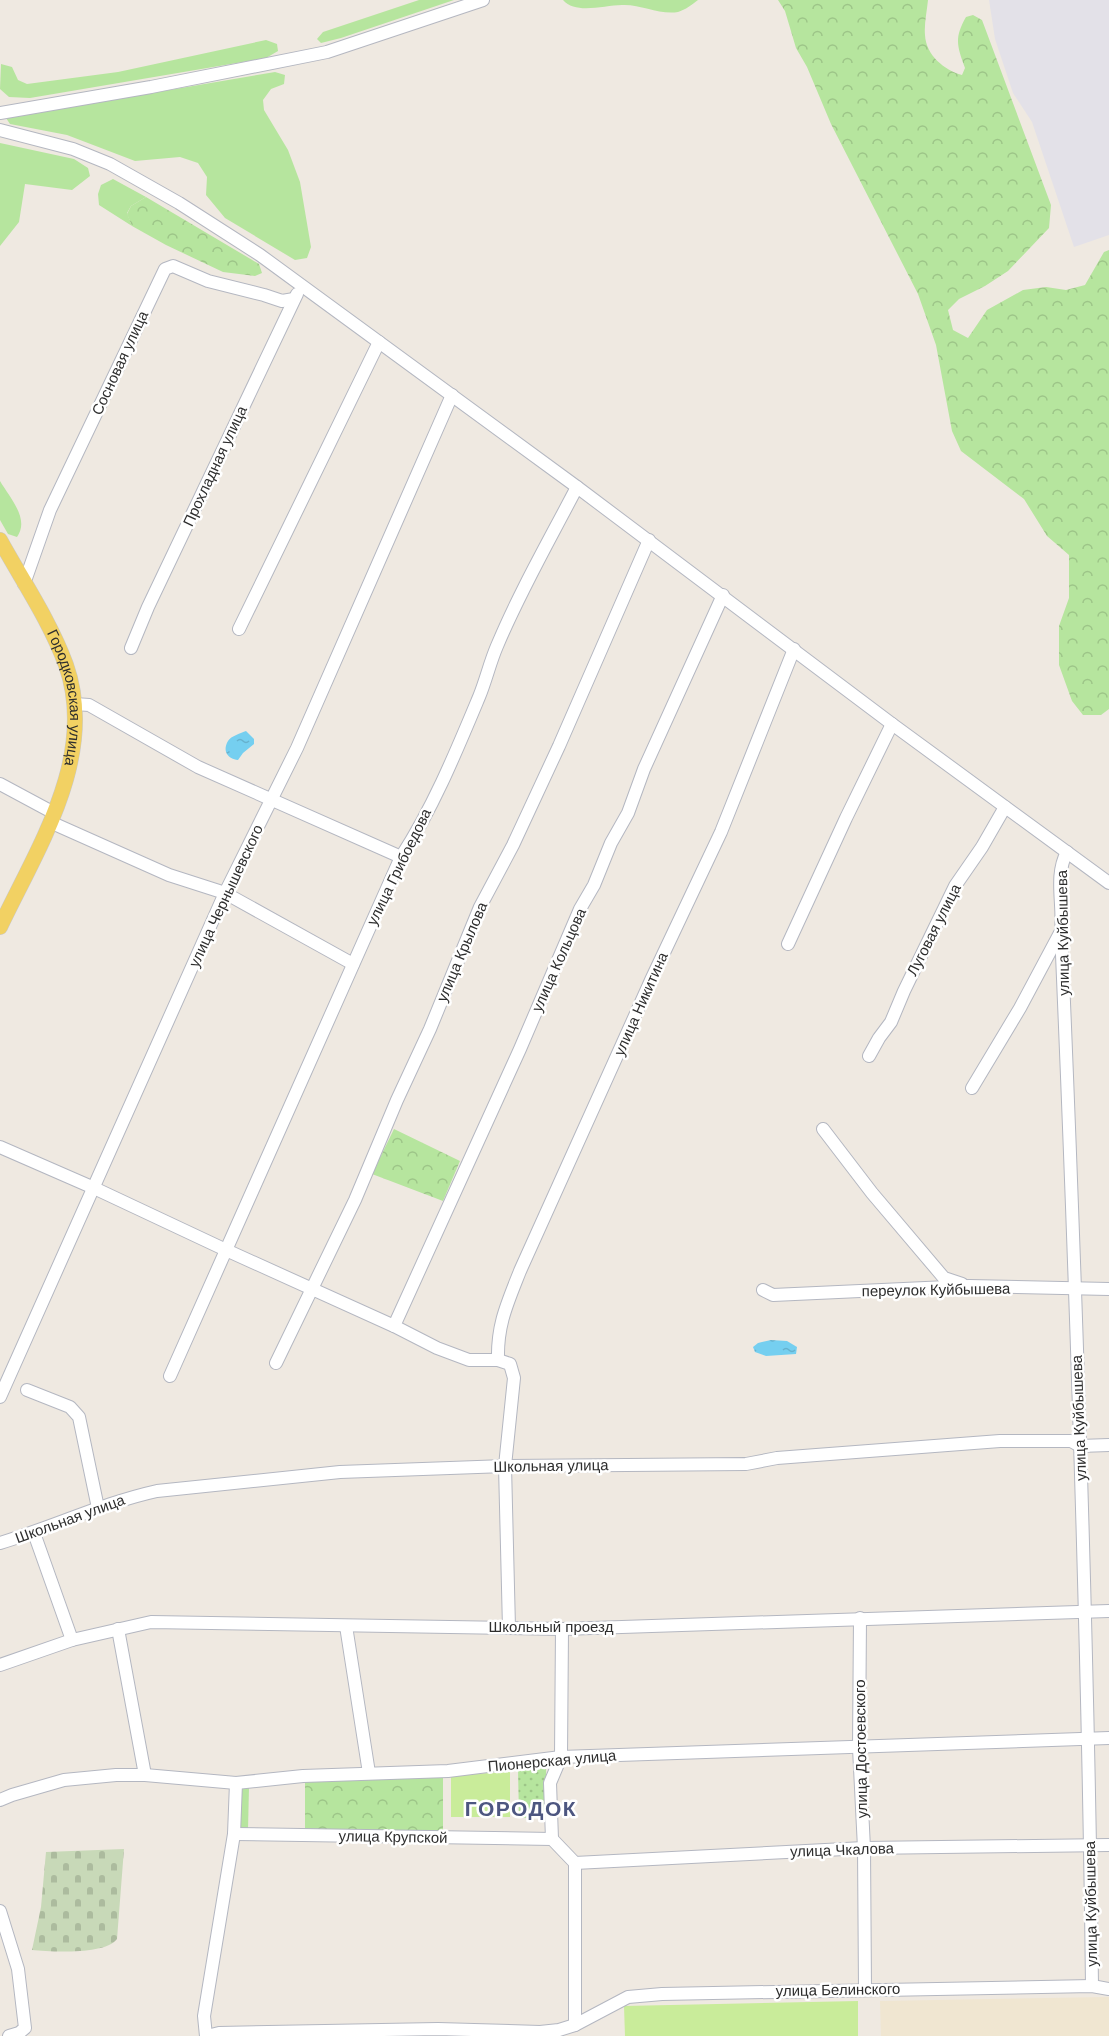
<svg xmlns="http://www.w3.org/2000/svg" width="1109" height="2036" viewBox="0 0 1109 2036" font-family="Helvetica,sans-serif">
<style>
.industrial{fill:#e3e1e8}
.education{fill:#f0e6d1}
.grass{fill:#b6e59e}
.forest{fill:url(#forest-crowns)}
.cemetery{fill:url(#cemetery-stones)}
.park{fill:url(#park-dots)}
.pitch{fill:#c9ec9a}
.water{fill:url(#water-ripples)}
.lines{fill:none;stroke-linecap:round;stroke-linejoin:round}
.minor-casing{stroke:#b4b7c1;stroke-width:14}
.major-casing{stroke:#c9c9c9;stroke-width:16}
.minor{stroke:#fff;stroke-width:12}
.major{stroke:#f2d163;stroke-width:15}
.labels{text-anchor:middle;stroke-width:5;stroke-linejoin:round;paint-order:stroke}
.street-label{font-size:15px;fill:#2e2e2e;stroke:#fff}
.district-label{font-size:21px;font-weight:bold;letter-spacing:1.5px;fill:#4d5680;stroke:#fff}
</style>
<defs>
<pattern id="forest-crowns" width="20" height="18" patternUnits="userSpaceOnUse" patternTransform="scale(1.5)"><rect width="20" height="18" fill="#b6e59e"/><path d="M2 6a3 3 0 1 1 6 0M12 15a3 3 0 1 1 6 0" fill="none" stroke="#9dc588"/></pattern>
<pattern id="cemetery-stones" width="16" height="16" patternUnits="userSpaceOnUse" patternTransform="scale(1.5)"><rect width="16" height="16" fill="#c8d9b8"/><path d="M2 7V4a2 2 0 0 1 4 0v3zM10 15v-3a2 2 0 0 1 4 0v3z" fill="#acbb9e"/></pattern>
<pattern id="park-dots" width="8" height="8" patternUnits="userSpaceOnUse" patternTransform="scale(1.5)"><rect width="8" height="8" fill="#b6e59e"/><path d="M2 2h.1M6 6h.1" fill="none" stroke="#9dc588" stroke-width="1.8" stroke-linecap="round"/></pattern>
<pattern id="water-ripples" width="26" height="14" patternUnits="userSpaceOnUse" patternTransform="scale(1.5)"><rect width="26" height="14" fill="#75cff0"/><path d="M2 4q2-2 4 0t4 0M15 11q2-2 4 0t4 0" fill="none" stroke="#66b2ce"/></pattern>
</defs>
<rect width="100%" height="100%" fill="#efe9e1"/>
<!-- industrial -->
<polygon class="industrial" points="989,0 1109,0 1109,235 1074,247 1032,122 1013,93 995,39"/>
<!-- education -->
<polygon class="education" points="1109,1997 1109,2036 881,2036 880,2001"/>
<!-- grass -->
<g class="grass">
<polygon points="419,0 454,0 341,38 321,43 317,39 323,32"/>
<path d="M563,0h135c-5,4 -13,10 -20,12 -19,3 -37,-8 -56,-7 -18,0 -46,10 -59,-5z"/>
<polygon points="266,40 277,44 278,51 266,58 30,98 9,97 0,89 1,64 12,67 18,80 27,84 118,72"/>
<polygon points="275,72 285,75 284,84 271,89 263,100 264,110 288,150 300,182 311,247 307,258 295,260 225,218 206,195 207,177 198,163 180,157 135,161 67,135 10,124 6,118 13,113 93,103"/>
<polygon points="0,143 74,159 88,168 90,176 72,190 25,184 19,222 0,246"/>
<polygon points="113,179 146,197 131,206 127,213 132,226 99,205 98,194 101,185"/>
<path d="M0,481c10,17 30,38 17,56l-9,-3 -8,-14z"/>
<polygon points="240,1787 249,1787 248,1830 239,1830"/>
</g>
<!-- forest -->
<g class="forest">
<path d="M778,0h150c-1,11 -4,24 -3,35 1,20 19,35 37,40l3,-7c-8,-22 -11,-30 1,-51l7,-2 9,5 69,185 -2,23 -41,43 -23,15 -26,13 -11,11 5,20 15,8 19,-28 36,-20 23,-3 20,3 19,-5 19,-33 5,-2v459l-8,6h-18l-11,-14 -13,-36v-39l10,-28v-43l-22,-19 -23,-37 -63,-48 -9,-20 -16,-86 -18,-51 -87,-170 -24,-57 -11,-19 -11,-37z"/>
<polygon points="146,197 259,264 262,273 255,276 223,272 166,245 132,226 127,214 131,206"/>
<polygon points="394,1129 460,1161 443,1201 372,1174"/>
<polygon points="443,1776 443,1831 305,1830 305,1781"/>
</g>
<!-- cemetery -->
<path class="cemetery" d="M124,1849l-7,90c-12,16 -66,13 -85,11l9,-43 5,-55z"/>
<!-- park -->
<polygon class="park" points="546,1766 547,1817 519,1818 518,1768"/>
<!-- pitch -->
<g class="pitch">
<polygon points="510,1772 510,1817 451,1817 451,1775"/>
<polygon points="858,2001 858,2036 625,2036 624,2006"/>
</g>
<!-- water -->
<g class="water">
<path d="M246,731l8,8v5l-11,9 -5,7c-10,-1 -16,-9 -10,-19 3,-5 13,-8 18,-10z"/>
<polygon points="771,1340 787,1341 797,1347 796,1354 766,1356 755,1352 753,1347 758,1343"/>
</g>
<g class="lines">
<defs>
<g id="minor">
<polyline points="0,113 151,87 327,52 483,0"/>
<polyline points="0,130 73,149 110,164 179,203 260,255 577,487 892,724 1109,883"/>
<polyline points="24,584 50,510 165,269 173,266 208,281 264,295 282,301 294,299"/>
<polyline points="239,629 379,342"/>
<polyline points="131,648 148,607 297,294"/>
<polyline points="75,704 89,705 198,767 401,857"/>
<polyline points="0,784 54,813"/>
<polyline points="50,822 169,875 225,893 353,964"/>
<path d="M1067,852c-13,24 -3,53 -6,79 15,351 27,703 31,1055"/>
<polyline points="788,944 846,818 892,724"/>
<polyline points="869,1056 879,1038 891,1022 904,991 955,886 982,847 1005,807"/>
<polyline points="972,1088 1020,1008 1060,933"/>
<polyline points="823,1129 872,1193 944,1278 962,1284"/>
<polyline points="0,1147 94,1188 226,1250 394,1326 437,1348 469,1360 498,1360 510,1364 514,1378 505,1466 509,1628"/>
<polyline points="763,1290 773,1295 969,1286 1109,1289"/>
<polyline points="394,1326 520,1049 580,909 594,885 611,843 628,813 644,769 723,595"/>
<path d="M498,1360c-1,-35 9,-56 22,-89l132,-293 69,-146 73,-183"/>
<polyline points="276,1363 355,1200 397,1100 430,1029 480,907 513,845 559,746 649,540"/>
<path d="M170,1376l231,-519c32,-49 55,-105 78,-160 7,-17 11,-35 18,-51 23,-55 53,-107 80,-159"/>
<polyline points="27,1390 70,1407 79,1417 98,1508"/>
<polyline points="0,1397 225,893 297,748 452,395"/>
<polyline points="34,1533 72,1640"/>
<path d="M0,1543c53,-16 103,-40 157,-52l183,-19 165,-6 241,-2 31,-6 223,-17h71l9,5 29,-1"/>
<polyline points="860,1618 859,1748 864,1848 865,1989"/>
<polyline points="346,1626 369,1773"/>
<polyline points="118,1629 145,1775"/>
<polyline points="0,1665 72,1640 151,1622 562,1629 1109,1611"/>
<polyline points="0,1800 12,1795 64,1780 116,1775 145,1775 236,1783 303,1776 448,1771 561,1757 1109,1738"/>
<polyline points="234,1834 552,1839 575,1863 575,2025"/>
<polyline points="552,1839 550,1783 561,1757 562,1629"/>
<polyline points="575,1863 864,1848 1109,1845"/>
<polyline points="0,1911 18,1969 25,2028 19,2033 9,2036"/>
<polyline points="206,2036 204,2016 234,1834 236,1783"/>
<polyline points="207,2036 219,2033 438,2029 540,2032 559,2030 575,2025 628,1997 662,1994 1092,1986 1109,1989"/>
</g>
<g id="major">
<path id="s1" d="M0,540c22,40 50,81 66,125 32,91 -28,182 -66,262"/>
</g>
</defs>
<!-- minor casing -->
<use href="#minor" class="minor-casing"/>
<!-- major casing -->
<use href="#major" class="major-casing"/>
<!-- minor -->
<use href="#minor" class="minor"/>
<!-- major -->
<use href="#major" class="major"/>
</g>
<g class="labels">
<!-- street labels -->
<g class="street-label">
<text transform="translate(120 363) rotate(-65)" y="5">Сосновая улица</text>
<text transform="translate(215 466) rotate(-65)" y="5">Прохладная улица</text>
<text dy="5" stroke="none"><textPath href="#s1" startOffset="174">Городковская улица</textPath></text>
<text transform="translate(399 867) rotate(-64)" y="5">улица Грибоедова</text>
<text transform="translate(226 896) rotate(-65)" y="5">улица Чернышевского</text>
<text transform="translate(934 930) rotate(-63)" y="5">Луговая улица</text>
<text transform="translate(1063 933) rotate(-91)" y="5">улица Куйбышева</text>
<text transform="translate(462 952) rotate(-67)" y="5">улица Крылова</text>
<text transform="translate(559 960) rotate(-66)" y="5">улица Кольцова</text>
<text transform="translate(641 1004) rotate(-66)" y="5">улица Никитина</text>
<text transform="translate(936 1290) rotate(-1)" y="5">переулок Куйбышева</text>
<text transform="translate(1079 1418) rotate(-92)" y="5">улица Куйбышева</text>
<text transform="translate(551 1466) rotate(-1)" y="5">Школьная улица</text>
<text transform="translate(70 1519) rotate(-20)" y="5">Школьная улица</text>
<text x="551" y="1632">Школьный проезд</text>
<text transform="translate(861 1749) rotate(-91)" y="5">улица Достоевского</text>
<text transform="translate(552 1761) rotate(-5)" y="5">Пионерская улица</text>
<text transform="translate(393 1837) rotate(1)" y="5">улица Крупской</text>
<text transform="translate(842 1850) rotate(-2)" y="5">улица Чкалова</text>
<text transform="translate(1091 1904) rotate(-91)" y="5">улица Куйбышева</text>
<text transform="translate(838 1990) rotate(-1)" y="5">улица Белинского</text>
</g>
<!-- district labels -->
<g class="district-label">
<text x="521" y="1816">ГОРОДОК</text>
</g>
</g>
</svg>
